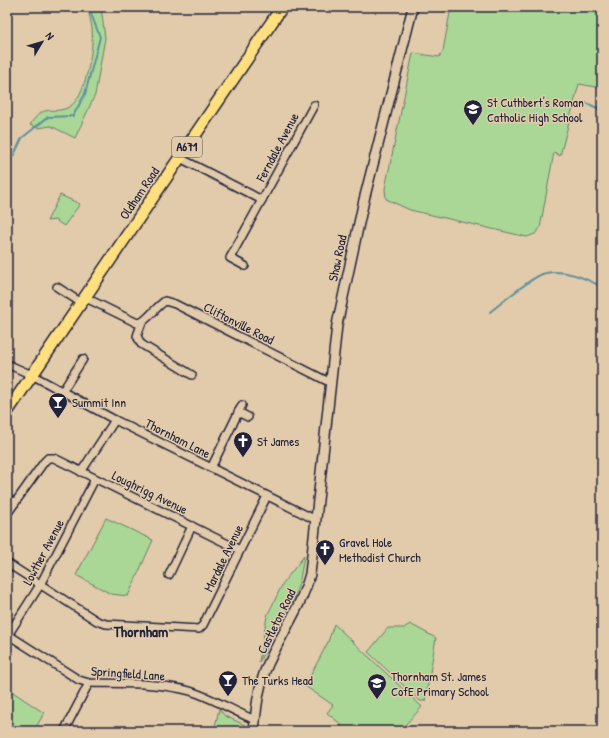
<svg xmlns="http://www.w3.org/2000/svg" width="609" height="738" viewBox="0 0 609 738" font-family="'Patrick Hand',sans-serif">
<style>
.green{fill:#aad796;stroke:#667c68}
.lines{fill:none;stroke-linecap:round;stroke-linejoin:round}
.stream{stroke:#5f909e;stroke-width:2}
.minor-casing{stroke:#22223b;stroke-width:10}
.tertiary-casing{stroke:#22223b;stroke-width:12}
.primary-casing{stroke:#22223b;stroke-width:14}
.minor{stroke:#e1cbab;stroke-width:7}
.tertiary{stroke:#e1cbab;stroke-width:9}
.primary{stroke:#ffdf80;stroke-width:11}
.labels{text-anchor:middle;stroke-width:3;stroke-linejoin:round;paint-order:stroke}
.shield{fill:#e1cbab;stroke:#5b555d;stroke-width:1}
.shield-label{font-size:12px;font-weight:bold;fill:#22223b}
.poi-label{font-size:13px;fill:#22223b;stroke:#e1cbab;text-anchor:start}
.street-label{font-size:13px;fill:#22223b;stroke:#e1cbab}
.quarter-label{font-size:15px;font-weight:bold;fill:#22223b;stroke:#e1cbab}
</style>
<rect width="100%" height="100%" fill="#e1cbab"/>
<filter id="ink" filterUnits="userSpaceOnUse"><feTurbulence type="fractalNoise" baseFrequency=".025" numOctaves="2"/><feDisplacementMap in="SourceGraphic" scale="8" xChannelSelector="R" yChannelSelector="G"/><feConvolveMatrix kernelMatrix="1 2 1 2 8 2 1 2 1" color-interpolation-filters="sRGB"/></filter>
<g filter="url(#ink)">
<!-- green -->
<g class="green">
<path d="M87,7h14l4,31 -10,57 -20,43 -24,-12 -13,2 -8,-3c15,-24 22,-9 39,-18 17,-9 25,-60 23,-79 -1,-7 -3,-14 -5,-21z"/>
<polygon points="451,7 602,7 602,88 579,84 560,156 554,152 540,228 535,234 527,237 410,210 386,199 385,189 413,53 439,57 443,51"/>
<polygon points="60,195 80,204 64,226 55,220 47,221"/>
<polygon points="106,518 153,540 128,596 111,594 76,575"/>
<polygon points="304,556 300,579 294,599 259,662 267,616 283,583"/>
<polygon points="334,624 422,707 404,726 409,731 338,731 342,725 327,713 333,705 305,686 328,642"/>
<polygon points="410,624 436,638 425,701 420,701 368,652 388,628 404,628"/>
<polygon points="7,688 44,713 34,731 7,731"/>
<polygon points="219,709 225,716 245,725 247,731 214,731"/>
</g>
<g class="lines">
<!-- stream -->
<g class="stream">
<polyline points="586,103 602,110"/>
<polyline points="599,139 602,130"/>
<polyline points="14,155 22,138 48,117 73,116 85,94 100,37 91,14 91,7"/>
<path d="M490,312c12,-9 43,-37 56,-39 20,-4 39,5 56,14"/>
</g>
<defs>
<g id="minor">
<polyline points="180,158 262,200"/>
<polyline points="245,266 230,258 314,105"/>
<polyline points="57,287 80,302"/>
<polyline points="84,297 137,323 142,322 137,336 141,344 192,375"/>
<path d="M142,322c9,-6 14,-15 23,-21l10,3 154,78"/>
<polyline points="7,364 32,375 115,420 316,520"/>
<polyline points="62,392 83,359"/>
<polyline points="238,412 248,417"/>
<polyline points="211,468 242,405"/>
<polyline points="81,472 115,420"/>
<polyline points="7,498 15,503"/>
<polyline points="7,514 44,462 48,458 54,458 240,550"/>
<polyline points="7,563 97,621 106,624 199,629 203,625 267,496"/>
<polyline points="169,575 192,526"/>
<path d="M7,634l72,46 10,3c33,1 69,-1 101,8 23,7 43,20 65,29"/>
<polyline points="8,635 40,585 95,479"/>
<polyline points="64,731 89,683"/>
</g>
<path id="tertiary" d="M254,731c2,-21 4,-41 11,-60 14,-35 35,-60 45,-97l27,-249 27,-125 49,-193"/>
<polyline id="primary" points="7,412 282,7"/>
</defs>
<!-- minor casing -->
<use href="#minor" class="minor-casing"/>
<!-- tertiary casing -->
<use href="#tertiary" class="tertiary-casing"/>
<!-- primary casing -->
<use href="#primary" class="primary-casing"/>
<!-- minor -->
<use href="#minor" class="minor"/>
<!-- tertiary -->
<use href="#tertiary" class="tertiary"/>
<!-- primary -->
<use href="#primary" class="primary"/>
</g>
</g>
<!-- icons -->
<defs>
<symbol id="school-pin" viewBox="-11 -11 22 30"><path d="M0 17L-7.5 6A9.5 9.5 0 1 1 7.5 6Z" fill="#22223b" stroke="#e1cbab"/><path d="M0-5L7-2L0 1L-7-2ZM-4 1L0 2.5L4 1V4Q0 6-4 4Z" fill="#fff"/></symbol>
<symbol id="bar-pin" viewBox="-11 -11 22 30"><path d="M0 17L-7.5 6A9.5 9.5 0 1 1 7.5 6Z" fill="#22223b" stroke="#e1cbab"/><path d="M-6-5H6L.8 .8V4.5H3.5V6h-7V4.5H-.8V.8Z" fill="#fff"/></symbol>
<symbol id="church-pin" viewBox="-11 -11 22 30"><path d="M0 17L-7.5 6A9.5 9.5 0 1 1 7.5 6Z" fill="#22223b" stroke="#e1cbab"/><path d="M-1.2-6h2.4v3.5h3.3v2.4h-3.3V6h-2.4V-.1h-3.3v-2.4h3.3Z" fill="#fff"/></symbol>
</defs>
<g fill-rule="evenodd">
<use href="#school-pin" x="462" y="98" width="22" height="30"/>
<use href="#bar-pin" x="47" y="391" width="22" height="30"/>
<use href="#church-pin" x="232" y="430" width="22" height="30"/>
<use href="#church-pin" x="314" y="538" width="22" height="30"/>
<use href="#bar-pin" x="217" y="669" width="22" height="30"/>
<use href="#school-pin" x="366" y="672" width="22" height="30"/>
</g>
<g class="labels">
<!-- shield labels -->
<rect class="shield" x="172" y="137" width="30" height="20" rx="3"/>
<g class="shield-label">
<text x="187" y="151">A671</text>
</g>
<!-- poi labels -->
<g class="poi-label">
<text x="487" y="107">St Cuthbert's Roman<tspan x="487" dy="15">Catholic High School</tspan></text>
<text x="72" y="407">Summit Inn</text>
<text x="257" y="446">St James</text>
<text x="339" y="547">Gravel Hole<tspan x="339" dy="15">Methodist Church</tspan></text>
<text x="391" y="681">Thornham St. James<tspan x="391" dy="15">CofE Primary School</tspan></text>
<text x="242" y="685">The Turks Head</text>
</g>
<!-- street labels -->
<g class="street-label">
<text transform="translate(277 147) rotate(-62)" y="5">Ferndale Avenue</text>
<text transform="translate(139 193) rotate(-56)" y="5">Oldham Road</text>
<text transform="translate(337 258) rotate(-78)" y="5">Shaw Road</text>
<text transform="translate(239 323) rotate(27)" y="5">Cliftonville Road</text>
<text transform="translate(178 438) rotate(27)" y="5">Thornham Lane</text>
<text transform="translate(150 492) rotate(26)" y="5">Loughrigg Avenue</text>
<text transform="translate(43 552) rotate(-62)" y="5">Lowther Avenue</text>
<text transform="translate(223 558) rotate(-64)" y="5">Mardale Avenue</text>
<text transform="translate(276 621) rotate(-64)" y="5">Castleton Road</text>
<text transform="translate(128 673) rotate(4)" y="5">Springfield Lane</text>
</g>
<!-- quarter labels -->
<g class="quarter-label">
<text x="141" y="637">Thornham</text>
</g>
</g>
<!-- margin -->
<rect width="609" height="738" fill="none" stroke="#e1cbab" stroke-width="24"/>
<rect x="12" y="12" width="585" height="714" fill="none" stroke="#22223b" stroke-width="1.5" filter="url(#ink)"/>
<!-- north arrow -->
<g transform="translate(42 42) rotate(52)" stroke="#e1cbab" stroke-width="3" paint-order="stroke">
<path d="M0-3L7 15L0 10L-7 15Z" fill="#22223b"/>
<text y="-6" font-size="11" font-weight="bold" text-anchor="middle" fill="#22223b">N</text>
</g>
</svg>
